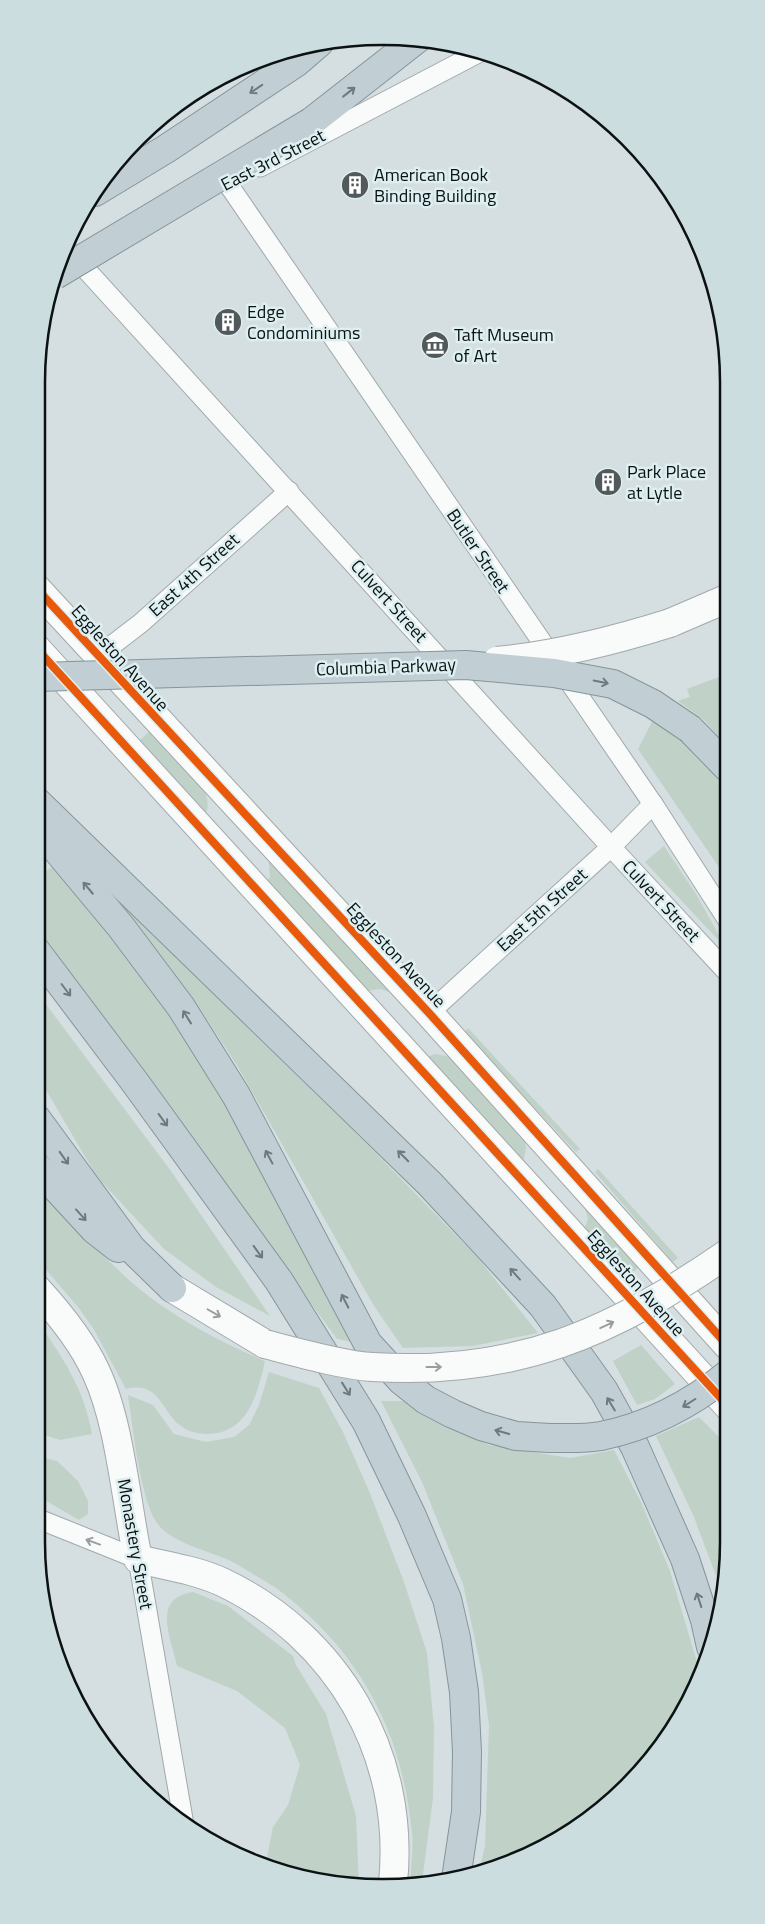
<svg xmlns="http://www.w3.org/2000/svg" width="765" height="1924" viewBox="0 0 765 1924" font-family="'Titillium Web',sans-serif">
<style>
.green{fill:#c0d2c8}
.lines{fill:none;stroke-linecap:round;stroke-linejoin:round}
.street-casing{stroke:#a2a9aa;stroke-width:21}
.secondary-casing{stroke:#a2a9aa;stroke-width:30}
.highway-casing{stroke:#84959b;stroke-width:30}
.street{stroke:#f9fafa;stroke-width:19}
.secondary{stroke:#f9fafa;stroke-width:28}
.highway{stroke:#c1cfd4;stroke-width:28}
.secondary-bridge-casing{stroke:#a2a9aa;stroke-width:30;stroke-linecap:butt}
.highway-bridge-casing{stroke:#84959b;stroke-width:30;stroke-linecap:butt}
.secondary-bridge{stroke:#f9fafa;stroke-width:28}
.highway-bridge{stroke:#c1cfd4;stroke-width:28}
.cycleway-casing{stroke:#ddeff1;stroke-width:11}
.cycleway{stroke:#e8590c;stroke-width:8}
.oneway{stroke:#707a7d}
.oneway2{stroke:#9a9d9e}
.labels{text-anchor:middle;stroke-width:5;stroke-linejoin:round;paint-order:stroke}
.street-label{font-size:18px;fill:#0c1213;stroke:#ddeff1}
.poi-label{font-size:18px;fill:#0c1213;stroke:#ddeff1;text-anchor:start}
.rim{fill:none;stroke:#0c1213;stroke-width:2.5}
</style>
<rect width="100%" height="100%" fill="#d5dee0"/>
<!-- green -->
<g class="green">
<polygon points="727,674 727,747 704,720 678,701 690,697 687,689"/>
<polygon points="654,718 678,735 701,758 727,791 727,879 638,749"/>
<path d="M154,727c15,17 66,63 51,88l-66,-74z"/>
<polygon points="664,846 696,894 726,948 645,862"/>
<polygon points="268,853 396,994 380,989 366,991 267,881 270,877"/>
<polygon points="56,864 135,958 226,1099 352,1342 337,1339 36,926 36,878"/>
<polygon points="126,908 369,1146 478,1258 538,1333 473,1346 403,1348 374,1306 238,1067 196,1003 122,912"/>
<polygon points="36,991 171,1171 270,1316 216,1287 164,1249 97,1177 36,1073"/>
<polygon points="468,1028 580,1149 576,1152 464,1033"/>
<polygon points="435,1054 446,1056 457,1061 523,1131 526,1148 523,1164 427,1057"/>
<polygon points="598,1169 678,1258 673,1262 595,1172"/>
<path d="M36,1180c37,40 72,86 115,118 35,26 74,46 114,63 -7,31 -16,71 -55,73 -8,0 -19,-1 -26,-6 -23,-13 -22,-48 -58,-39l-33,-61 -15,-21 -42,-49z"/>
<polygon points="582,1198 642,1263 636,1270 624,1274 584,1230 588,1219"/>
<path d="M36,1319c27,39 48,69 56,115l-32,6 -15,-5 -9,8z"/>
<polygon points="641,1345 675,1384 655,1399 637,1405 613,1361"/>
<path d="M269,1372l50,16 24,44 26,59 35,91 23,71 7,74 -1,71 -11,84h-11c-1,-16 3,-33 1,-49 -10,-100 -49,-176 -128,-239 -13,-10 -30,-19 -44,-28 -24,-15 -67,-20 -83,-43 -17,-24 -24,-96 -29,-128l25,10 21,29 32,8 28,-5 15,-12 10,-20z"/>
<polygon points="381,1401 407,1401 441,1423 489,1445 570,1458 614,1450 641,1502 670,1571 699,1669 640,1768 575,1830 515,1861 479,1872 485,1846 489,1725 482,1673 463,1584 422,1482"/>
<polygon points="699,1417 729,1447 729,1541 722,1592 694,1517 656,1436"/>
<polygon points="36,1453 37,1456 57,1461 78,1481 88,1501 88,1514 79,1520 36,1495"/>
<path d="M193,1592l35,14 65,50 3,9 30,49 30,102 3,68 -22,1 -72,-18 8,-40 15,-22 12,-40 -15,-37 -48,-37 -60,-25c-6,-28 -26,-68 16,-74z"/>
</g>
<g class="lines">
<defs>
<g id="street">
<polyline points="260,167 480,52"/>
<polyline points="228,184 653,804 727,919"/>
<polyline points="71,253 611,847 727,972"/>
<polyline points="98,656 141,623 289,491"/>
<polyline points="429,1013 611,847 653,804"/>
<polyline points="36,1518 138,1559 183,1819"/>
</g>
<g id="secondary">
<polyline points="36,588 429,1013 728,1346"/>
<polyline points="670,623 726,599"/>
<polyline points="36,648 728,1406"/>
<path d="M36,1288c23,25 46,53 60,84 24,51 30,130 42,187 28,7 58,11 84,23 116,55 184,173 171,301"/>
<polyline points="172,1288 265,1344"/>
</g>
<g id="highway">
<polyline points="311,122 417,39"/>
<polyline points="95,192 166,149 297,62 319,43"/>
<polyline points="690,729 727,767"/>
<polyline points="36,801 430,1184 543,1306 604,1391 635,1447 685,1559 705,1620 711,1647"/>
<polyline points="36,825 121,927 181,1007 236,1095 368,1344 402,1381 426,1400 453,1414 481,1426 516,1436 550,1438"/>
<polyline points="36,951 134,1081 279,1281 366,1421 412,1516 447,1599 456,1638 464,1692 467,1752 466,1812 456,1879"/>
<polyline points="36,1118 132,1249 172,1288"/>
<polyline points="36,1166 95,1230 118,1248"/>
</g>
</defs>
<!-- street casing -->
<use href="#street" class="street-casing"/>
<!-- secondary casing -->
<use href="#secondary" class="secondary-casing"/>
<!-- highway casing -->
<use href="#highway" class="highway-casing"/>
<!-- street -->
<use href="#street" class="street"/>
<!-- secondary -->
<use href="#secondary" class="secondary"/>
<!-- highway -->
<use href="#highway" class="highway"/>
<defs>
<g id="secondary-bridge">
<path d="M497,661c60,-6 116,-20 173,-38"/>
<path d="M265,1344c31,8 76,21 107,23 143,9 241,-34 356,-114"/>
</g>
<g id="highway-bridge">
<polyline points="55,275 311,122"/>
<polyline points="36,677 466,665 554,673 613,684 653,704 690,729"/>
<path d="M550,1438c16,0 34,1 51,-2 49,-10 89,-31 127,-62"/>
</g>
</defs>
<!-- secondary-bridge casing -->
<use href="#secondary-bridge" class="secondary-bridge-casing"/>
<!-- highway-bridge casing -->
<use href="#highway-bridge" class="highway-bridge-casing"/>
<!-- secondary-bridge -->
<use href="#secondary-bridge" class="secondary-bridge"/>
<!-- highway-bridge -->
<use href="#highway-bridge" class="highway-bridge"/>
<defs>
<g id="cycleway">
<polyline points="36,588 429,1013 728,1346"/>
<polyline points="36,648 728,1406"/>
</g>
</defs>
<!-- cycleway casing -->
<use href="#cycleway" class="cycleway-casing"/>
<!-- cycleway -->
<use href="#cycleway" class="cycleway"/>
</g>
<!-- one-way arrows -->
<defs><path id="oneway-shaft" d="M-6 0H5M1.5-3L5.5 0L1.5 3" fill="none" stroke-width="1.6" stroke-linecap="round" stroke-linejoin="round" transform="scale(1.25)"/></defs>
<g class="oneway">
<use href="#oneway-shaft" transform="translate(256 89) rotate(146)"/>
<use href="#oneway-shaft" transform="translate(349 92) rotate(-38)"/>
<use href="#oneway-shaft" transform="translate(601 682) rotate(11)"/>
<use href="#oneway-shaft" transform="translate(88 888) rotate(-130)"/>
<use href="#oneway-shaft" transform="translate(66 990) rotate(53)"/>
<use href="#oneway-shaft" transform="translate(187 1017) rotate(-122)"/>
<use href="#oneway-shaft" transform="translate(163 1120) rotate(54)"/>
<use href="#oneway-shaft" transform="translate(403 1156) rotate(-135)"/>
<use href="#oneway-shaft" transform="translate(269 1157) rotate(-118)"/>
<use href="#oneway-shaft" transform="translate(64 1158) rotate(55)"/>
<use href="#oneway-shaft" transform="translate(81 1215) rotate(48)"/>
<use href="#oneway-shaft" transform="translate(258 1252) rotate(54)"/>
<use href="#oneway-shaft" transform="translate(515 1274) rotate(-132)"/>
<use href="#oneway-shaft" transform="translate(345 1301) rotate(-117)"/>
<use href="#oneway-shaft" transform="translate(346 1389) rotate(58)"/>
<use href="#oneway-shaft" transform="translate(689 1403) rotate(148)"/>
<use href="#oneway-shaft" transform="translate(611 1404) rotate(-121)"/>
<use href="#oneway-shaft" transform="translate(502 1432) rotate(-164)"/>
<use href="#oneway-shaft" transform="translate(699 1600) rotate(-108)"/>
</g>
<g class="oneway2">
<use href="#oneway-shaft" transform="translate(214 1313) rotate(30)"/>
<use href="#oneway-shaft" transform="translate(607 1325) rotate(-25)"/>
<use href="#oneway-shaft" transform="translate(434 1367)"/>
<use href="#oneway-shaft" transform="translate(93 1542) rotate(-160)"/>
</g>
<!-- icons -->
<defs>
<symbol id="building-disc" viewBox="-11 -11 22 22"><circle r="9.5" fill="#52595b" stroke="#ddeff1"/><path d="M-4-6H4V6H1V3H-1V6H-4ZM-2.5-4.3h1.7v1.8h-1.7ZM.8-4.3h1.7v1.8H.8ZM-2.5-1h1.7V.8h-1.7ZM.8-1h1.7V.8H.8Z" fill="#fff"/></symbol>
<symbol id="museum-disc" viewBox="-11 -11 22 22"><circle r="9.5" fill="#52595b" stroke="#ddeff1"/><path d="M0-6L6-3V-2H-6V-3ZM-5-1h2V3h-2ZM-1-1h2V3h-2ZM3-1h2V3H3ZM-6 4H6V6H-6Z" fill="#fff"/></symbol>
</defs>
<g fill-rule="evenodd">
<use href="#building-disc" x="339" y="169" width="32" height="32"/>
<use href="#building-disc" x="212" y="306" width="32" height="32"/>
<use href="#museum-disc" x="419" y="329" width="32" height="32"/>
<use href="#building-disc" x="592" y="466" width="32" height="32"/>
</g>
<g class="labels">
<!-- street labels -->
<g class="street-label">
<text transform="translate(273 160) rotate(-27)" y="6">East 3rd Street</text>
<text transform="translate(478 551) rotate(56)" y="6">Butler Street</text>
<text transform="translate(194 575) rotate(-42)" y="6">East 4th Street</text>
<text transform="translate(389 601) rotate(48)" y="6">Culvert Street</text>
<text transform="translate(120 658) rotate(48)" y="6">Eggleston Avenue</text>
<text transform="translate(386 667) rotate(-2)" y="6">Columbia Parkway</text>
<text transform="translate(661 901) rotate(47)" y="6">Culvert Street</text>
<text transform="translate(542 910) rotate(-42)" y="6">East 5th Street</text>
<text transform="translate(396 955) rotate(47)" y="6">Eggleston Avenue</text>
<text transform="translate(636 1283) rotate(48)" y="6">Eggleston Avenue</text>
<text transform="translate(135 1544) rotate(80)" y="6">Monastery Street</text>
</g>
<!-- poi labels -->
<g class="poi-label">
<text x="374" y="181">American Book<tspan x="374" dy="21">Binding Building</tspan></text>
<text x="247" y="318">Edge<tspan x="247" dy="21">Condominiums</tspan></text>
<text x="454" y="341">Taft Museum<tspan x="454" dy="21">of Art</tspan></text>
<text x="627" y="478">Park Place<tspan x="627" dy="21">at Lytle</tspan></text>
</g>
</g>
<!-- crop -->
<path d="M0 0H765V1924H0ZM382 45H383A337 337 0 0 1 720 382V1542A337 337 0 0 1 383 1879H382A337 337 0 0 1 45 1542V382A337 337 0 0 1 382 45Z" fill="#ccdddf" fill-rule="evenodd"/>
<path class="rim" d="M382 45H383A337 337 0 0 1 720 382V1542A337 337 0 0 1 383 1879H382A337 337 0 0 1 45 1542V382A337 337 0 0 1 382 45Z"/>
</svg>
